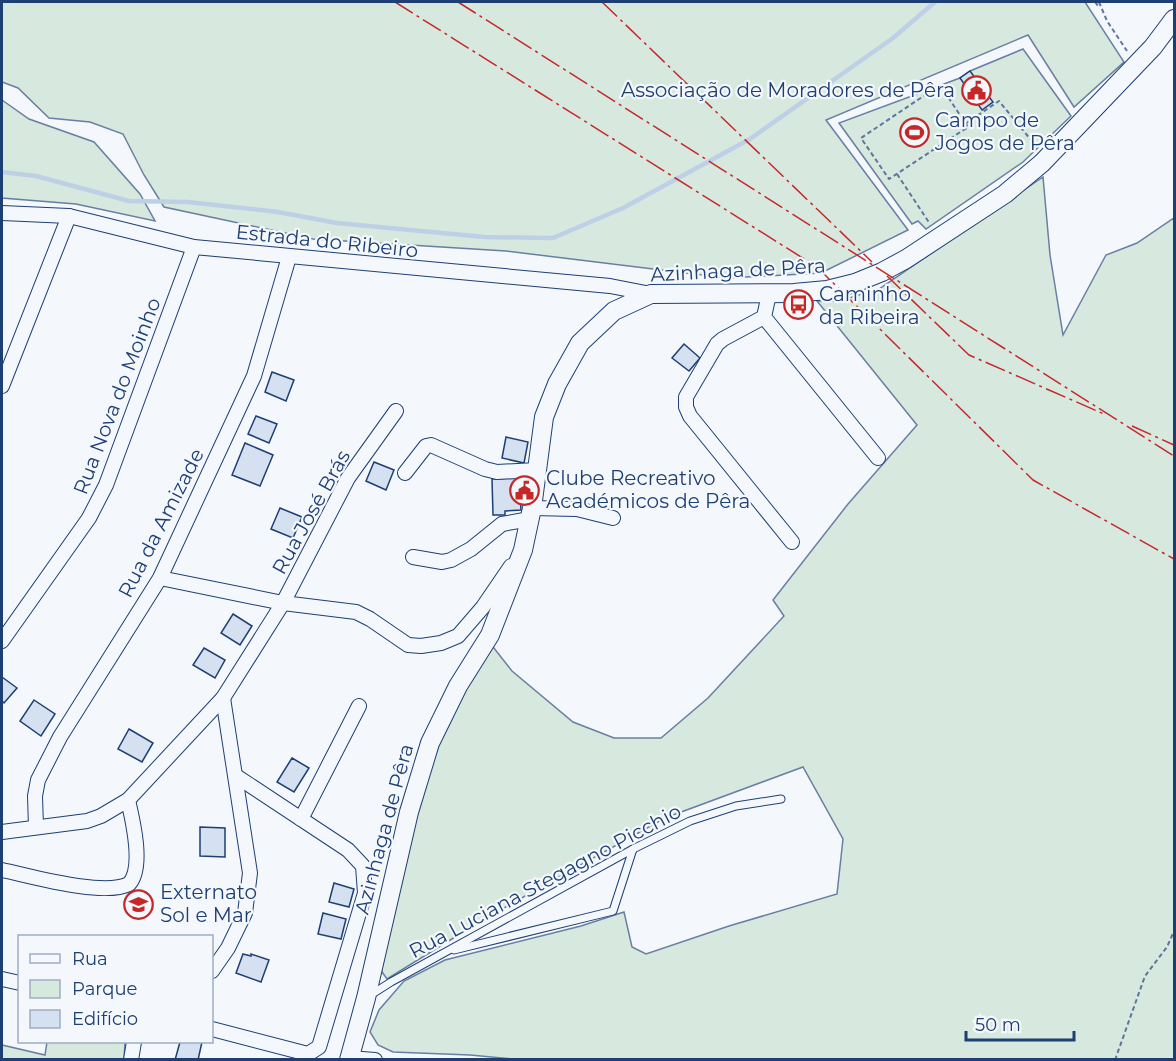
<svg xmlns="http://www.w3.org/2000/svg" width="1176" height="1061" viewBox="0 0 1176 1061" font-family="Montserrat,sans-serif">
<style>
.green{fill:#d7e8df;stroke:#687fa3;stroke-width:1.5}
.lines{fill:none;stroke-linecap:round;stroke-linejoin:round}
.stream{stroke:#bed0e5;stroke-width:4.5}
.building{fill:#d5e0f0;stroke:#1d3f73;stroke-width:1.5}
.lane-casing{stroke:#1d3f73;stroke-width:9}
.street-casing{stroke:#1d3f73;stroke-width:16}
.secondary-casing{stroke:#1d3f73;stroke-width:20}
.path{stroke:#5e769c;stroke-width:2;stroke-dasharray:4.5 3;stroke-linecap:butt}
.lane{stroke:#f4f7fb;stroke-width:7}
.street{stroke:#f4f7fb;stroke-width:14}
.secondary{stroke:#f4f7fb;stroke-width:18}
.power{stroke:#c62828;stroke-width:1.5;stroke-dasharray:21 4.5 3 4.5;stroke-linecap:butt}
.labels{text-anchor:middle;stroke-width:4.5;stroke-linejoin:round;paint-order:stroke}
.poi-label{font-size:20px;fill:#1d3f73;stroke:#f4f7fb;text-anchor:start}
.street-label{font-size:20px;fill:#1d3f73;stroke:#f4f7fb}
</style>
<rect width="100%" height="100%" fill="#f4f7fb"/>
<!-- green -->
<g class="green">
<polygon points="2,2 1085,2 1124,62 1074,107 1028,35 826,120 908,230 821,273 727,278 506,251 313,239 164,207 144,175 123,134 90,122 49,118 18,88 2,82"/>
<polygon points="1023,49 1071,116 1023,162 926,229 918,221 912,224 839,123 960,78 970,71"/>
<polygon points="2,100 29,119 94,142 140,194 155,221 76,204 2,198"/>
<polygon points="1043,177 1050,255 1063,335 1106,255 1137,243 1174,218 1174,1059 525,1060 470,1055 393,1052 378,1045 370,1032 379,1010 404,981 445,960 581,926 624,912 632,947 646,954 729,926 837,894 843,839 803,767 665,818 486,918 387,979 380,969 414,819 438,739 490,643 512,671 573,722 614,738 661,738 708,698 784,616 773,600 848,504 917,425 817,301 839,301 879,289"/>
<polygon points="47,1042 125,1042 124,1059 2,1059 2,1045 45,1055"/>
</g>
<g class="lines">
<!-- stream -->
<polyline class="stream" points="2,172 36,176 129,201 188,202 278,212 337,223 484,237 553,238 623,208 750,139 893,38 935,2"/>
</g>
<!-- building -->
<g class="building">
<polygon points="970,71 993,102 982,110 960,78"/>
<polygon points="684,344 700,358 689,371 672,358"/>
<polygon points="272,372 294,380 286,401 265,392"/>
<polygon points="256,416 277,424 269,443 248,434"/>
<polygon points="506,437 528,442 524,463 502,458"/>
<polygon points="245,443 273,455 260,486 232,475"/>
<polygon points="374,462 394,470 386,490 366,481"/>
<polygon points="519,478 521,510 505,511 505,515 493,515 492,479"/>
<polygon points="280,508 302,517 293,538 271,529"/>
<polygon points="233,614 252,626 240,645 221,633"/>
<polygon points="204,648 225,660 215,678 193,665"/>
<polygon points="2,677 17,688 4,703 2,701"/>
<polygon points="34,700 55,714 41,736 20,721"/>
<polygon points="129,729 153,743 142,762 118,749"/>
<polygon points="292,758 309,768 294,792 277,782"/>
<polygon points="200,827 225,828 225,857 200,856"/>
<polygon points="334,883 354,889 349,907 329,902"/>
<polygon points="323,913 346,919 341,939 318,934"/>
<polygon points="243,954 251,956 251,954 269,960 261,982 236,973"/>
<polygon points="180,1042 202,1042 198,1060 175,1060"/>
</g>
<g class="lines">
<defs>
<g id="lane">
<polyline points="454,950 613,911 633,849"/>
<polyline points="369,996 391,982 633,849 690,821 736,806 781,799"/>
</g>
<g id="street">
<polyline points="2,213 69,216 194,247 610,286 651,294"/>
<polyline points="769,294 764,317 878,458"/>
<polyline points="764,317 723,339 717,344 686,397 686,407 690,416 792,542"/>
<polyline points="2,386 69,216"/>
<polyline points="405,473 426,446 431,445 485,469 497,472 537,470"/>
<polyline points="532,508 577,509 613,518"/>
<polyline points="413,557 442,562 451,560 471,549 502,524 530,519"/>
<polyline points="160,578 283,603 356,612 370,619 408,645 421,646 441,643 458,636 483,607 511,566"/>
<polyline points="2,641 89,518 106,485 194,247"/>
<polyline points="301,819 359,706"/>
<polyline points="36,827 35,796 38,780 60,737 160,578 254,376 289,257"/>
<polyline points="2,832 87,821 101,816 128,800 223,698 283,603 348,478 396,411"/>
<path d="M2,870c29,6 101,27 127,14 15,-16 4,-63 -1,-84"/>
<polyline points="212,971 228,948 245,913 250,873 223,698"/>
<polyline points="2,979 20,983"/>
<polyline points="212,1029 308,1054 319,1047 365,893 363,866 348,850 236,776"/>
<polyline points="349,1058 375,1060"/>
<polyline points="131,1060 134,1042"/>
</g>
<polyline id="secondary" points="349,1060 366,998 409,812 430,743 458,686 490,635 523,550 532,508 544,417 557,384 580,343 614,311 651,294 794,293 827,290 855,283 882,272 906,259 1005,194 1042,163 1153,47 1174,19"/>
</defs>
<!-- lane casing -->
<use href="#lane" class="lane-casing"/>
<!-- street casing -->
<use href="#street" class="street-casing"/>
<!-- secondary casing -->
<use href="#secondary" class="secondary-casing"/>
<!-- path -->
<g class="path">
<polyline points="1095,2 1099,7"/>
<polyline points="1099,2 1107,21 1127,51"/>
<polygon points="940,85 968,127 889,179 861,138"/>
<polyline points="965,124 999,101 1036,146"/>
<polyline points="897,174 930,224"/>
<polyline points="1115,1060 1145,976 1167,947 1174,931"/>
</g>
<!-- lane -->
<use href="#lane" class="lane"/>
<!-- street -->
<use href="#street" class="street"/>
<!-- secondary -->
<use href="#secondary" class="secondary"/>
<!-- power -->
<g class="power">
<polyline points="395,2 817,267 1033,480 1174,559"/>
<polyline points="458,2 1174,456"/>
<polyline points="602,2 872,262"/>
<polyline points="887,276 969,355 1104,414"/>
<polyline points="1132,426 1174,445"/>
</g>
</g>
<!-- icons -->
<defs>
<symbol id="civic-ring" viewBox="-11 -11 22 22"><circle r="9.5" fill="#f4f7fb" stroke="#c62828" stroke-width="1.5"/><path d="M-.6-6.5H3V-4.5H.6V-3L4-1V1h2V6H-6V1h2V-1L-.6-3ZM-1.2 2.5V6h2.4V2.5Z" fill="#c62828"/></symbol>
<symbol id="stadium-ring" viewBox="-11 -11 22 22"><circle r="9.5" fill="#f4f7fb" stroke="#c62828" stroke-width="1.5"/><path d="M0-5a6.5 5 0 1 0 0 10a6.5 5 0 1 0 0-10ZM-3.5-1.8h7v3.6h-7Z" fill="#c62828"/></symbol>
<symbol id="bus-ring" viewBox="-11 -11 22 22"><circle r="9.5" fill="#f4f7fb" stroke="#c62828" stroke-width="1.5"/><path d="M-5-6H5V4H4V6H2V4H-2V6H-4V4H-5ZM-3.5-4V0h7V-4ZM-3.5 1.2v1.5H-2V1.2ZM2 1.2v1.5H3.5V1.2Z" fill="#c62828"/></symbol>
<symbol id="school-ring" viewBox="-11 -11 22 22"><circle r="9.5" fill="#f4f7fb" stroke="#c62828" stroke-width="1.5"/><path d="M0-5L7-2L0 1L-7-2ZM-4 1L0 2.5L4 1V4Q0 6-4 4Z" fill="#c62828"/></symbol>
</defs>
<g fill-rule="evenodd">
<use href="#civic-ring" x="960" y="74" width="33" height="33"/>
<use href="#stadium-ring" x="898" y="116" width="33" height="33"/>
<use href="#bus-ring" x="782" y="288" width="33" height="33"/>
<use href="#civic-ring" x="508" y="474" width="33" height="33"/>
<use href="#school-ring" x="122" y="888" width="33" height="33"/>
</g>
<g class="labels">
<!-- poi labels -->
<g class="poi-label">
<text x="955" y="97" text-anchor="end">Associação de Moradores de Pêra</text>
<text x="935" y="127">Campo de<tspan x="935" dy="23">Jogos de Pêra</tspan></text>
<text x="819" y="301">Caminho<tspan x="819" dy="23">da Ribeira</tspan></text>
<text x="546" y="485">Clube Recreativo<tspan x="546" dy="23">Académicos de Pêra</tspan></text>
<text x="160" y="899">Externato<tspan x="160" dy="23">Sol e Mar</tspan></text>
</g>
<!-- street labels -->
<g class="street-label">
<text transform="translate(327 241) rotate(6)" y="7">Estrada do Ribeiro</text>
<text transform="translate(738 270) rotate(-3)" y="7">Azinhaga de Pêra</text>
<text transform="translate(117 396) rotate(-69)" y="7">Rua Nova do Moinho</text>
<text transform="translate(311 512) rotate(-61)" y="7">Rua José Brás</text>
<text transform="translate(161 523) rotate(-63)" y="7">Rua da Amizade</text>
<text transform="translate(384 829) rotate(-75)" y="7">Azinhaga de Pêra</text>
<text transform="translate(545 881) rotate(-28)" y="7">Rua Luciana Stegagno Picchio</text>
</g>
</g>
<!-- border -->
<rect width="1176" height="1061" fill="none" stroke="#1d3f73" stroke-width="6"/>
<!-- legend -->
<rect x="18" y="935" width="195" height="108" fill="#f4f7fb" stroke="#9eadc5" stroke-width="1.5"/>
<rect x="30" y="954" width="30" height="9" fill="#f4f7fb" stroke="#9eadc5" stroke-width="1.5"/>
<text x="72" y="965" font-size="18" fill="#1d3f73">Rua</text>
<rect x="30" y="980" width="30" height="18" fill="#d7e8df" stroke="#9eadc5" stroke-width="1.5"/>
<text x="72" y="995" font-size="18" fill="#1d3f73">Parque</text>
<rect x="30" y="1010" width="30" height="18" fill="#d5e0f0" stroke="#9eadc5" stroke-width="1.5"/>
<text x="72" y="1025" font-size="18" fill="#1d3f73">Edifício</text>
<!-- scale -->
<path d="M966 1031v9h108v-9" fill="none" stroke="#1d3f73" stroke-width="3"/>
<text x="975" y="1031" font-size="18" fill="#1d3f73" stroke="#f4f7fb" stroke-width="4.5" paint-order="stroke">50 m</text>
</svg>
